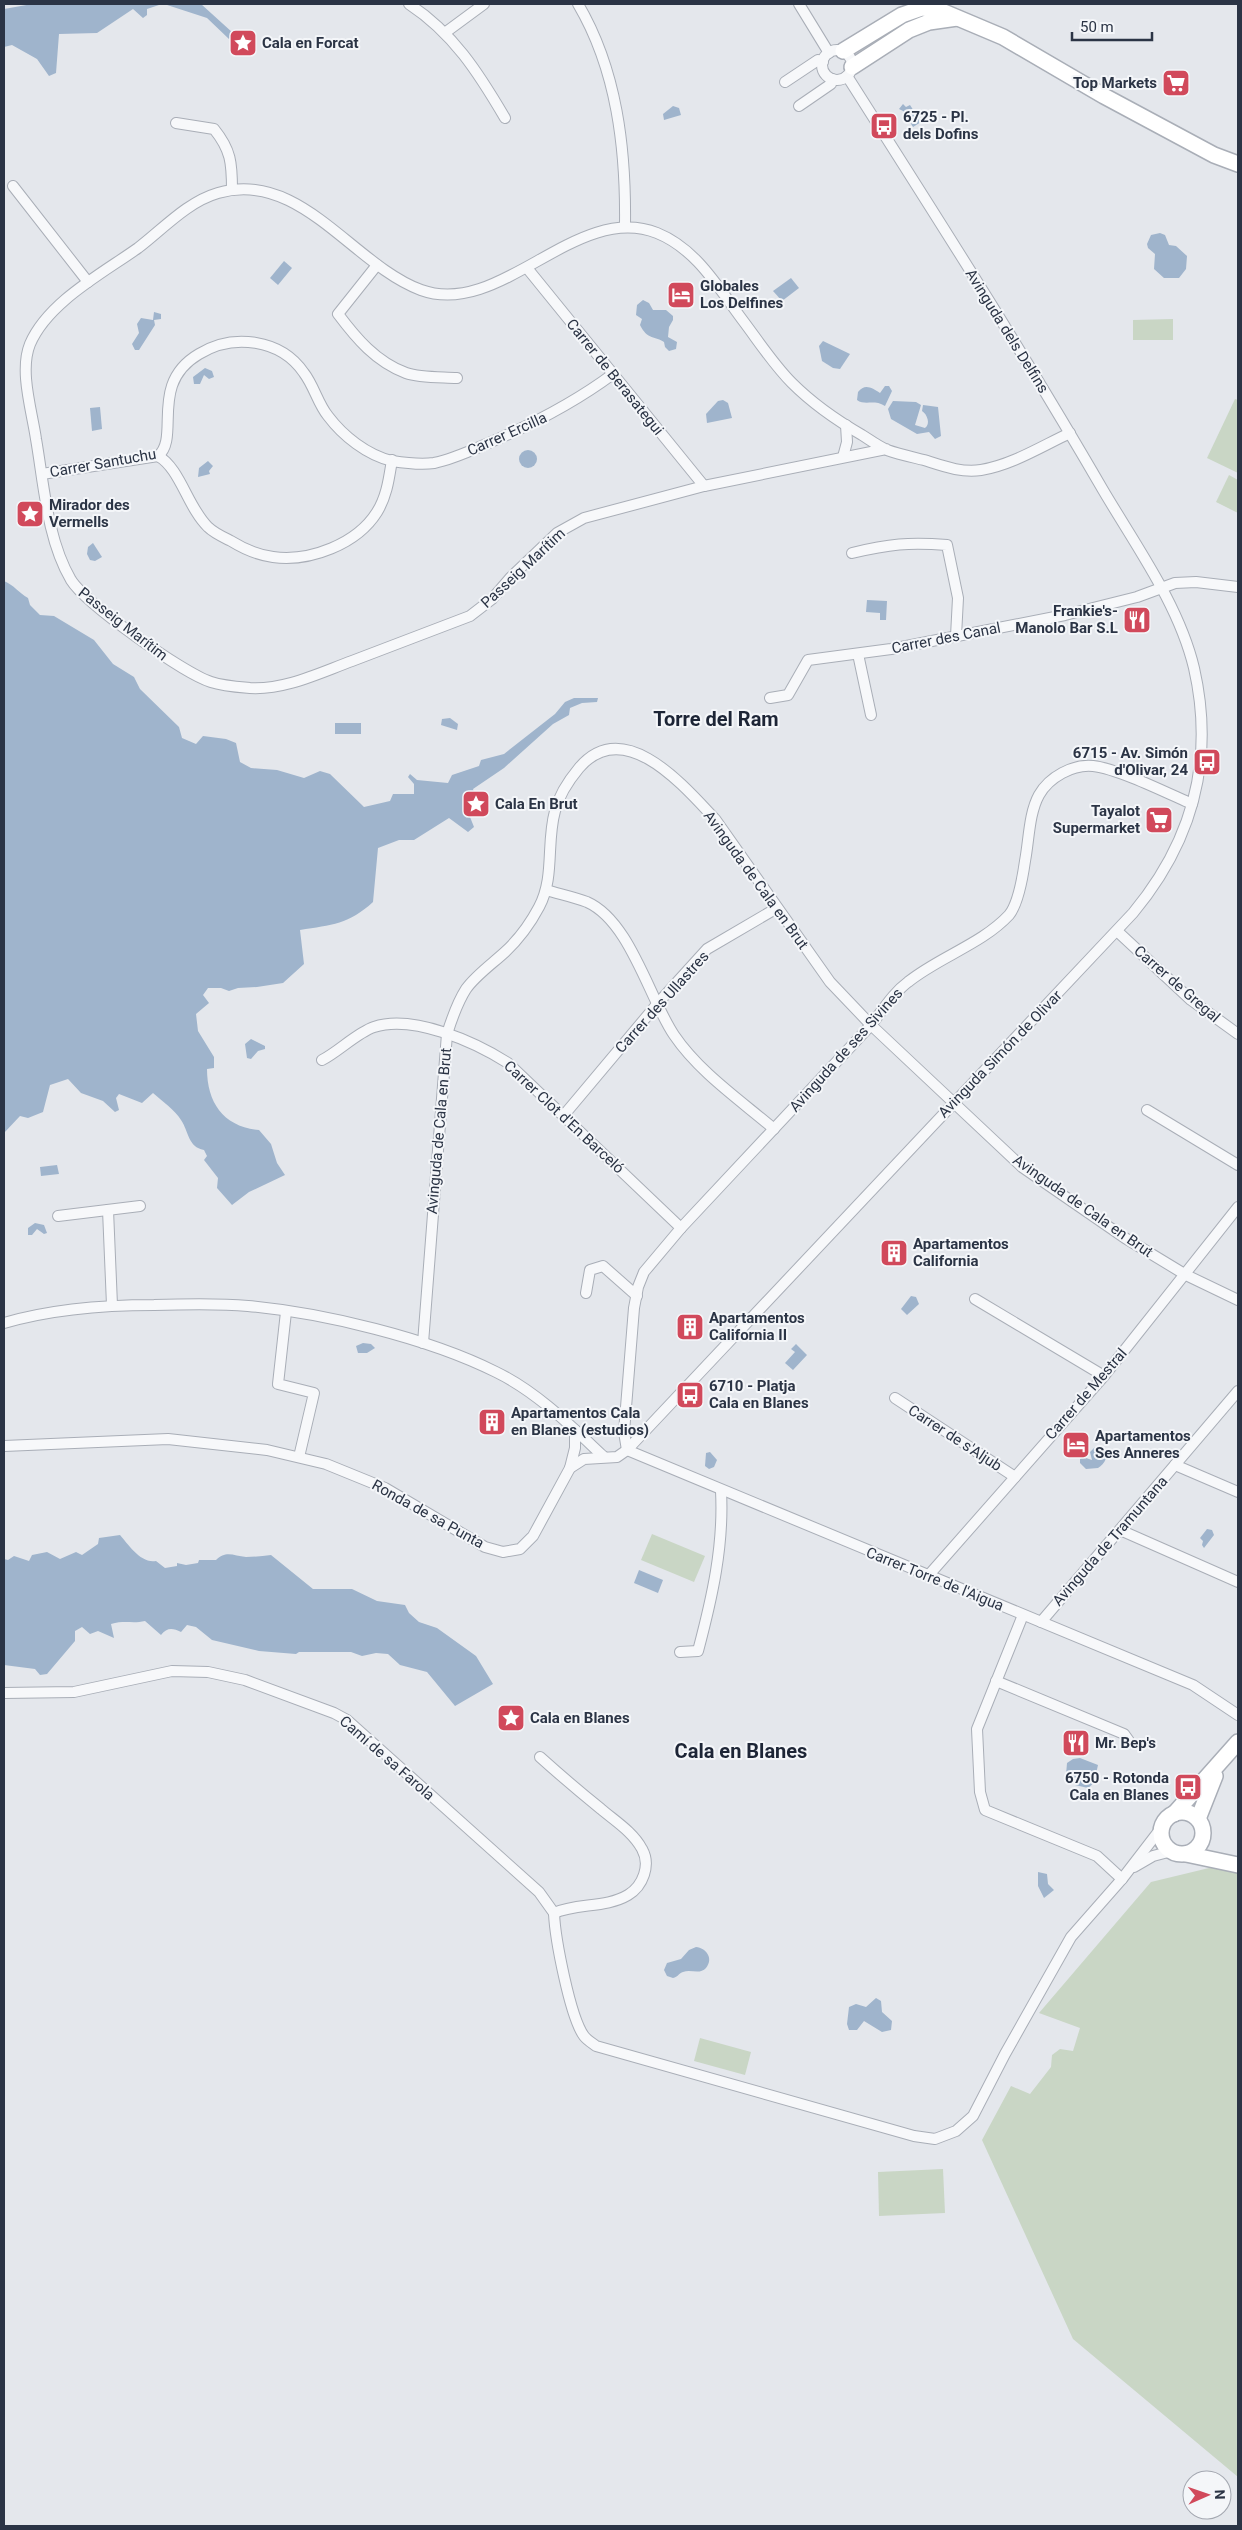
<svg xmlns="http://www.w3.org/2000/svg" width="1242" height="2530" viewBox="0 0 1242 2530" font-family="Roboto,sans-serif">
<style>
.green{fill:#c9d6c5}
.water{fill:#9fb4cc}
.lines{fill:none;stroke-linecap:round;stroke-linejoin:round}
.street-casing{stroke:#a9aeb7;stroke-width:12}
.secondary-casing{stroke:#a9aeb7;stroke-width:18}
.street{stroke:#f7f8fa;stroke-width:10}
.secondary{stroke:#fff;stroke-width:15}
.labels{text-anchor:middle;stroke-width:4;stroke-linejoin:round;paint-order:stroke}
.poi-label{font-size:15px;font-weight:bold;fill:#2b3445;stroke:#f4f6f9;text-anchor:start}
.street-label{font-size:15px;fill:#2b3445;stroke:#f4f6f9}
.district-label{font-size:20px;font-weight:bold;fill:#1d2536;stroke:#f4f6f9}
</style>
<rect width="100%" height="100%" fill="#e4e7ec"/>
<!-- green -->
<g class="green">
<polygon points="1173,319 1173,340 1133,340 1133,320"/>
<polygon points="1235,399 1238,400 1238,473 1207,458"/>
<polygon points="1229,475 1238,480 1238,513 1216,502"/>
<polygon points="652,1534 705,1556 694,1582 641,1560"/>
<polygon points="1238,1861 1238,2477 1073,2339 982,2140 1011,2086 1030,2094 1051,2067 1052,2055 1060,2049 1073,2051 1080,2028 1039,2013 1151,1882"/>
<polygon points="700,2038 751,2052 745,2075 694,2061"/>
<polygon points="943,2169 945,2213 879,2216 878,2172"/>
</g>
<!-- water -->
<g class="water">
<polygon points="32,4 162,4 147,9 147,15 143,18 133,9 97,33 59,34 56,73 49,76 37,59 12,45 4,47 4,9"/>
<polygon points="164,4 201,4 233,33 229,39 207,18"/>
<polygon points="903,104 906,107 910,105 921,122 913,127 903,111 899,109"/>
<polygon points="673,106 679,108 681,115 664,120 663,114"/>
<polygon points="1160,233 1165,235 1169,245 1176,246 1187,256 1186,269 1179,278 1164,278 1154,269 1155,254 1148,248 1147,244 1151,235"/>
<polygon points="284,261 292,268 278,285 270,278"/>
<polygon points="791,278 799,288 782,301 773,291"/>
<path d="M643,300l6,3 4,7h13l7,6v4l-4,7 -1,10 9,5 -1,7 -7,2 -4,-4 -1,-5c-8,-6 -17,-2 -24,-17l2,-6 -6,-4 1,-10z"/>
<polygon points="154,312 161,314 161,319 154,320 155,325 139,350 135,350 132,344 139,333 137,324 141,318 153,320"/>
<polygon points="823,341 850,354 840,369 833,368 822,361 819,346"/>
<polygon points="205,368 212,371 214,377 209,379 204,375 200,384 194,384 193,377"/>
<path d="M885,386h4l3,5 -7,15c-11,-7 -20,0 -28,-6l1,-8c7,-9 14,-4 22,1z"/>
<polygon points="723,400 728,403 732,418 707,423 706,414 718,401"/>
<path d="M893,401l23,1 5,3 -6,20 10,3c6,-4 2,-14 -3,-17l1,-6 15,2 3,29 -6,3 -6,-7 -12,2 -26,-15 -3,-10z"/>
<polygon points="100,407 102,429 92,431 90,408"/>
<circle cx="528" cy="459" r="9"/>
<polygon points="208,461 213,466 209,471 210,474 198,477 199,468"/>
<polygon points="93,543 102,557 95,561 90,560 87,554 88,547"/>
<path d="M4,581c10,4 15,12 24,17l2,7 10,10 14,1 40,24 19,24 21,13 6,12 39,38 3,11 14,6 7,-8 23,3 10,4 4,19 11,6 26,2 27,8 16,-7 10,3 34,33 26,-6 3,-7h21v-10l-6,-7 2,-3 7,6 31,3 4,-8 27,-9 2,-6 23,-6 51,-40 10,-12 9,-4h24l-1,4 -15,1 -12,5 -1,7 -16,9 -49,44 -31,21c4,11 4,18 -3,28l4,10 -6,5 -19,-14 -35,22h-15l-21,8 -5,54c-24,22 -41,23 -73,28l4,34 -21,19 -26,4 -19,1 -9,3 -8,-3h-13l-5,7 6,8 -13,11 2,17 16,26v11l-7,1c0,34 17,58 52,61l12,14 6,19 8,12 -36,17 -17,13 -15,-17 1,-10 -14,-18 3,-4 -3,-6c-16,-3 -15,-18 -23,-30 -6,-10 -19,-19 -28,-27l-11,10 -23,-9 -3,4 3,12 -4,2 -12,-11 -22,-8 -13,-14 -18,6 -7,27 -15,6 -8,-2 -16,17z"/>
<polygon points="867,600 887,601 886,620 880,620 880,613 866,612"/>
<polygon points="450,718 458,724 457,730 441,725 442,719"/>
<rect x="335" y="723" width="26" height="11"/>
<polygon points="251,1039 265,1046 265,1049 258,1051 251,1059 247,1058 245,1044"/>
<polygon points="57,1165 59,1174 41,1176 40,1167"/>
<polygon points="35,1223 44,1225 47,1233 44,1234 37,1229 32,1235 28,1235 28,1228"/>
<polygon points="911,1296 916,1297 919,1304 907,1315 901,1309"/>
<polygon points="363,1343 371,1344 375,1348 367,1353 358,1353 356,1346"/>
<polygon points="796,1344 807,1355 793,1370 785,1363 795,1352 791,1349"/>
<path d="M1095,1447l9,2c5,7 1,15 -6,19l-12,1 -6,-6v-4l3,-2 9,3 -2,-8z"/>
<polygon points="710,1452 717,1460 714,1467 709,1469 705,1466 706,1453"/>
<polygon points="1207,1529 1212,1530 1214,1535 1204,1548 1202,1545 1203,1541 1200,1538"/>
<path d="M120,1535c8,9 21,29 36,26l9,7 12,-2v-3l9,2 12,-2 1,-3h17c10,-10 18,-4 30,-3 8,0 17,-1 25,-2l42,34h39l25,12 28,4 4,8 10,9 18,6 39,28 17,28 -38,22 -28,-34 -27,-7 -12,-11 -12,-1 -14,3 -11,-4h-52l-3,2 -37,-3 -47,-11 -16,-13 -9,-2 -6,7c-8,-4 -14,-5 -20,3l-16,-14c-12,3 -20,-1 -34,3l3,14 -16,-7 -8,3 -8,-7 -7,4v10l-28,33 -7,1 -5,-6 -31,-4v-106l4,1 6,-4 15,5 3,-6 15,-3 13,7 16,-7 6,3 16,-11 1,-6z"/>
<polygon points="639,1570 663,1580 658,1593 634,1583"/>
<polygon points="1080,1758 1098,1765 1094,1783 1088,1788 1075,1785 1066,1775 1067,1763 1073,1759"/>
<polygon points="1038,1872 1047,1874 1048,1884 1054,1890 1044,1898 1038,1886"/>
<path d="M696,1947c10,1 18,11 10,21 -6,7 -15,1 -23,4 -4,1 -5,5 -10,6l-6,-2 -3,-6 3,-7 14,-4 8,-9z"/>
<polygon points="876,1998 881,2001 882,2012 892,2021 891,2030 882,2032 864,2021 857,2030 849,2030 847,2024 849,2007 856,2004 866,2007"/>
</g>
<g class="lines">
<defs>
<g id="street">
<path d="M409,4c44,29 69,68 96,114"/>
<path d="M578,4c39,66 48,145 47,221"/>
<polyline points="799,4 829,53"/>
<polyline points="446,32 484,4"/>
<circle cx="837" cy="65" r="15"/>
<polyline points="785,82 818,60 823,62"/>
<polyline points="799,106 831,84 832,79"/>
<path d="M176,123l38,6c17,21 18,34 18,61"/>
<polyline points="13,186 88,282"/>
<path d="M377,265l-39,49c18,24 38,48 68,59 14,5 35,4 51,5"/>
<polyline points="527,268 704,486"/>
<path d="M886,449l-182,37 -120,32 -27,15 -46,44 -19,22 -22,17c-39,15 -79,30 -118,45 -33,12 -67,29 -102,27 -12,-1 -27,-2 -39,-6 -28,-9 -125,-78 -140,-102 -24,-41 -27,-95 -35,-141 -4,-28 -17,-68 -6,-95 18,-42 73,-71 108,-96 25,-19 49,-46 80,-55 82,-24 135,72 203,97 80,29 155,-89 236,-57 40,16 62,56 87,89 15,20 30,43 48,61 21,21 44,37 70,52 8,5 16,11 25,15 11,4 25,7 37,10 19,6 37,13 57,10 31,-5 61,-24 89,-37"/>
<path d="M158,456c22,12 30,52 50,71 6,6 15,10 23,14 13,8 26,14 42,16 37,5 84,-13 104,-45 10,-16 12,-34 15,-52"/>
<polyline points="843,457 847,442 846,425"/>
<path d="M42,474l116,-18c23,-19 -10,-72 41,-102 34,-21 82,-15 105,19 10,13 14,31 24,43 15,20 39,39 64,45 13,2 29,4 42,2 20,-4 38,-13 57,-21 44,-19 83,-39 122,-68"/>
<path d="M852,553c37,-9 57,-11 95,-8l11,53 -2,38"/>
<polyline points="858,654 871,715"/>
<polyline points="770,698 788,695 808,660 891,649 1065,615 1137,597 1175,583 1196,582 1238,587"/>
<path d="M546,890c13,4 28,7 41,12 43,19 62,96 87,133 25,37 66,65 100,94"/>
<polyline points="1117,931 1191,1000 1238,1034"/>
<path d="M322,1060c16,-8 36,-28 52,-33 39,-13 101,15 134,36l173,165"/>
<polyline points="1147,1110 1238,1165"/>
<polyline points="564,1115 658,1003 707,949 777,908"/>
<polyline points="108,1210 112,1305"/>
<polyline points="58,1216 140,1206"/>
<polyline points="586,1293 590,1270 603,1266 637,1296"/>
<polyline points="975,1299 1104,1376"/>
<polyline points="286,1312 278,1384 314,1393 299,1457"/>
<path d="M4,1323c48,-14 99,-18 150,-18 31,-1 63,-2 94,1 76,7 180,32 248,66 41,20 75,54 107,84"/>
<path d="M423,1343l24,-309c5,-16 10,-31 19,-45 10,-14 26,-25 39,-37 14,-13 25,-28 34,-45 16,-30 7,-64 16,-96 4,-16 14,-31 24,-43 45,-53 105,18 136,51l115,163 41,43 151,142 103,71 61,37 52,25"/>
<polyline points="895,1398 1015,1477"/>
<path d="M4,1446l164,-7 99,11 59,14 59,24 100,59 18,5 17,-3 13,-13 37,-68 14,-9 33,-2 10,-7 506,-537c59,-71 82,-153 61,-245 -15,-63 -58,-122 -91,-178 -81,-140 -169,-277 -256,-414"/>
<path d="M627,1450l-3,-18 10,-124 4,-21 6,-15 37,-44 190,-203c12,-15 22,-32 37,-43 31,-25 74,-38 101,-67 9,-11 14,-40 16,-54 4,-21 4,-48 14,-66 10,-18 34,-31 54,-29 26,3 74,27 99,38"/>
<polyline points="627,1450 1193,1685 1238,1715"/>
<polyline points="1175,1465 1238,1492"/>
<polyline points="570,1468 575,1448 575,1430"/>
<polyline points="1120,1530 1238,1582"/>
<polyline points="928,1576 1104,1376 1238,1207"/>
<polyline points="1023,1615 977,1729 980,1792 985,1810 1097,1856 1122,1879"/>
<polyline points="1041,1622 1238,1391"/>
<path d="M680,1652l18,-1c14,-53 26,-105 23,-160"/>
<polyline points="996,1681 1124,1734 1129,1741"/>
<polyline points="4,1693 74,1692 172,1671 208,1672 245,1680 334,1713 347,1720 539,1892 554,1913"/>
<path d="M540,1757c20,18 40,35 61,52 14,12 32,23 41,40 9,16 1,37 -14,46 -22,13 -51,8 -74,18"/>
<polyline points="1134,1867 1153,1856 1172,1851"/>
<path d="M554,1913c1,25 16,104 30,123 3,4 8,7 12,10l318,90 21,3 21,-8 17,-15 32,-62 66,-117 51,-58 40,-52"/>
</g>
<g id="secondary">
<polyline points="843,51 902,15 922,8 939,10 1003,37 1104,96 1214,155 1238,164"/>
<polyline points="852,67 909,30 929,22 957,18"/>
<circle cx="1182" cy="1833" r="21"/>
<polyline points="1174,1814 1238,1742"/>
<polyline points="1198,1819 1215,1776"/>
<polyline points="1186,1854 1238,1865"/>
</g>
</defs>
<!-- street casing -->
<use href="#street" class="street-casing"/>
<!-- secondary casing -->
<use href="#secondary" class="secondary-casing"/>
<!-- street -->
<use href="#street" class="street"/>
<!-- secondary -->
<use href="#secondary" class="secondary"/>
</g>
<!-- icons -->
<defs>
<symbol id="sight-square" viewBox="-11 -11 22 22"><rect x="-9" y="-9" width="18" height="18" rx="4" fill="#d1495b" stroke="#f4f6f9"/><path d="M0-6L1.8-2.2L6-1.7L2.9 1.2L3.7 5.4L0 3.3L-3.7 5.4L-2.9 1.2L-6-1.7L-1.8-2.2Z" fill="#fff"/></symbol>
<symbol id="supermarket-square" viewBox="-11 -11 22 22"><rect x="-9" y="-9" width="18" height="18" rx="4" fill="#d1495b" stroke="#f4f6f9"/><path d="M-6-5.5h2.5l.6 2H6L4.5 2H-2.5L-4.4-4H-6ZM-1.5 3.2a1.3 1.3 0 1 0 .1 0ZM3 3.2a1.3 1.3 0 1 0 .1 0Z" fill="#fff"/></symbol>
<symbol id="bus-square" viewBox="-11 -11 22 22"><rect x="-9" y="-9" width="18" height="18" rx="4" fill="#d1495b" stroke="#f4f6f9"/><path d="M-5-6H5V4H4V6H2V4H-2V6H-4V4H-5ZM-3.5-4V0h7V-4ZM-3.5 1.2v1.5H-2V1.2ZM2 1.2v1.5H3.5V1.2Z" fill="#fff"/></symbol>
<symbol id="hotel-square" viewBox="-11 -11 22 22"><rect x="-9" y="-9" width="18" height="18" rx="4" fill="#d1495b" stroke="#f4f6f9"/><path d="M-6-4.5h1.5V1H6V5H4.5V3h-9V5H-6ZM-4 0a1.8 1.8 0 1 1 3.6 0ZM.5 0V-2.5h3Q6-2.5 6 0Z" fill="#fff"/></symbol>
<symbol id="restaurant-square" viewBox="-11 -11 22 22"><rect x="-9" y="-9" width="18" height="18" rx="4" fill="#d1495b" stroke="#f4f6f9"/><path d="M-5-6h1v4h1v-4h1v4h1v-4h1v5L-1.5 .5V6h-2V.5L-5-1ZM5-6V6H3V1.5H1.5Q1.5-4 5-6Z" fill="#fff"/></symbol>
<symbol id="building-square" viewBox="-11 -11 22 22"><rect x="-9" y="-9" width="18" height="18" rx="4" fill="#d1495b" stroke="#f4f6f9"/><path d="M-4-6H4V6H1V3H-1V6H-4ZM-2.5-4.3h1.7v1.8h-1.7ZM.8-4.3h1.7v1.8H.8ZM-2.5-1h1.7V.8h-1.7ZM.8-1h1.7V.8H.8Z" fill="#fff"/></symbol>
</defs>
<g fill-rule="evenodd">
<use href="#sight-square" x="227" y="27" width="32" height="32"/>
<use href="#supermarket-square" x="1160" y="67" width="32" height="32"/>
<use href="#bus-square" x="868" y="110" width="32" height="32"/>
<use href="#hotel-square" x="665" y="279" width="32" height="32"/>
<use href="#sight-square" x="14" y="498" width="32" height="32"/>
<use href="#restaurant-square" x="1121" y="604" width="32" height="32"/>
<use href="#bus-square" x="1191" y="746" width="32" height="32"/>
<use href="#sight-square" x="460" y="788" width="32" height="32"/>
<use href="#supermarket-square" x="1143" y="804" width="32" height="32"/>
<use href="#building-square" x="878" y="1237" width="32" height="32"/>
<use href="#building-square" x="674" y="1311" width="32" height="32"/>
<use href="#bus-square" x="674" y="1379" width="32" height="32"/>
<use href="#building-square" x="476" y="1406" width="32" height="32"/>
<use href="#hotel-square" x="1060" y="1429" width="32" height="32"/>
<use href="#sight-square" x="495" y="1702" width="32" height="32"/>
<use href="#restaurant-square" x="1060" y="1727" width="32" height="32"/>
<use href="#bus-square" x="1172" y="1771" width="32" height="32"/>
</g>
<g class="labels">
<!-- poi labels -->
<g class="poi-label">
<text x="262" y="48">Cala en Forcat</text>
<text x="1157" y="88" text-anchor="end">Top Markets</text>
<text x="903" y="122">6725 - Pl.<tspan x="903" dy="17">dels Dofins</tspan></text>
<text x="700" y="291">Globales<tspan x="700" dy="17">Los Delfines</tspan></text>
<text x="49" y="510">Mirador des<tspan x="49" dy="17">Vermells</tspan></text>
<text x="1118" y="616" text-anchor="end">Frankie's-<tspan x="1118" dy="17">Manolo Bar S.L</tspan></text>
<text x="1188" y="758" text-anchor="end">6715 - Av. Simón<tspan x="1188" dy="17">d'Olivar, 24</tspan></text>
<text x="495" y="809">Cala En Brut</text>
<text x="1140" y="816" text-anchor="end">Tayalot<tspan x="1140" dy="17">Supermarket</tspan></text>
<text x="913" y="1249">Apartamentos<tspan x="913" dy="17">California</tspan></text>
<text x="709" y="1323">Apartamentos<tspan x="709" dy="17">California II</tspan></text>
<text x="709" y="1391">6710 - Platja<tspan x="709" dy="17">Cala en Blanes</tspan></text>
<text x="511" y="1418">Apartamentos Cala<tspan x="511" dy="17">en Blanes (estudios)</tspan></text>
<text x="1095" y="1441">Apartamentos<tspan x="1095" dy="17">Ses Anneres</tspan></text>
<text x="530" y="1723">Cala en Blanes</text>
<text x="1095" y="1748">Mr. Bep's</text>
<text x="1169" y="1783" text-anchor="end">6750 - Rotonda<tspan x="1169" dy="17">Cala en Blanes</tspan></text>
</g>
<!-- street labels -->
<g class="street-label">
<text transform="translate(1007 331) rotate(58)" y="5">Avinguda dels Delfins</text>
<text transform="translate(615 377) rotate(51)" y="5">Carrer de Berasategui</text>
<text transform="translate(507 434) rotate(-24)" y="5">Carrer Ercilla</text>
<text transform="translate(103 463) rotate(-10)" y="5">Carrer Santuchu</text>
<text transform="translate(523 568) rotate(-43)" y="5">Passeig Marítim</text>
<text transform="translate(123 624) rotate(38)" y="5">Passeig Marítim</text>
<text transform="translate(946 638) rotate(-11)" y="5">Carrer des Canal</text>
<text transform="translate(756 880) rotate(54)" y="5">Avinguda de Cala en Brut</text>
<text transform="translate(1177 984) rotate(41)" y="5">Carrer de Gregal</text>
<text transform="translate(662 1002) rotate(-48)" y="5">Carrer des Ullastres</text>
<text transform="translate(846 1050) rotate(-48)" y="5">Avinguda de ses Sivines</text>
<text transform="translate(1000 1054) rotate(-46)" y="5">Avinguda Simón de Olivar</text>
<text transform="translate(564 1117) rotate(43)" y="5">Carrer Clot d'En Barceló</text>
<text transform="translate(439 1131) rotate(-85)" y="5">Avinguda de Cala en Brut</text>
<text transform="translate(1083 1206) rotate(35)" y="5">Avinguda de Cala en Brut</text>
<text transform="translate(1086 1394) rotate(-49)" y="5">Carrer de Mestral</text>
<text transform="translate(955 1438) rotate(33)" y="5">Carrer de s'Aljub</text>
<text transform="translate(428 1514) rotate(29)" y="5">Ronda de sa Punta</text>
<text transform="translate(1110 1541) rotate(-49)" y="5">Avinguda de Tramuntana</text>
<text transform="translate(935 1579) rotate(22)" y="5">Carrer Torre de l'Aigua</text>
<text transform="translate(387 1758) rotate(41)" y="5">Camí de sa Farola</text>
</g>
<!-- district labels -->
<g class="district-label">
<text x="716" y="726">Torre del Ram</text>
<text x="741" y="1758">Cala en Blanes</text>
</g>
</g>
<!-- border -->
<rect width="1242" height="2530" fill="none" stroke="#2b3445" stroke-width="10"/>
<!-- north arrow -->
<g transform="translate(1207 2495) rotate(88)"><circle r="24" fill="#f4f6f9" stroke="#a4a8b1"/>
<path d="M0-4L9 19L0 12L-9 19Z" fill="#d1495b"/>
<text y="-8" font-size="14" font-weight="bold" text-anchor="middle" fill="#2b3445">N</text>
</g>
<!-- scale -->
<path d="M1072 32v8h80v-8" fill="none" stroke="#2b3445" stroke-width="2.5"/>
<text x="1080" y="32" font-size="15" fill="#2b3445" stroke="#f4f6f9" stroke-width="4" paint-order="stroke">50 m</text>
</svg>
